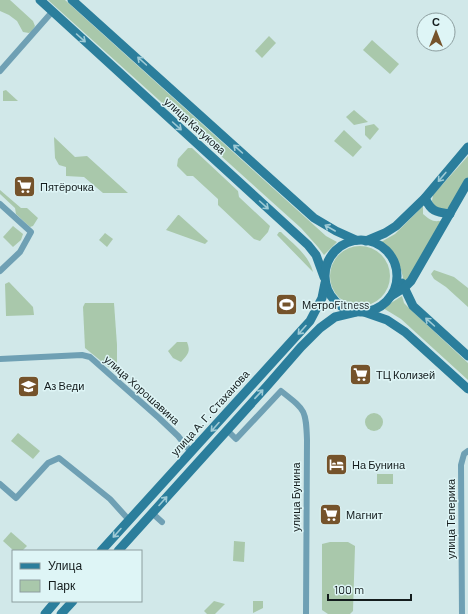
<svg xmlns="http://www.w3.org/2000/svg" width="468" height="614" viewBox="0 0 468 614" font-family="Barlow,sans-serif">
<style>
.green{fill:#a9c8ab}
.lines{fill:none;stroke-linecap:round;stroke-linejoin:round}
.street{stroke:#6fa0b4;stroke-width:6}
.secondary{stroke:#2b7e9c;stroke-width:9}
.oneway{stroke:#9fcbd6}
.labels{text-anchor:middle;stroke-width:3;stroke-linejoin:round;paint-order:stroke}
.street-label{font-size:11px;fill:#141c1d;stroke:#def5f6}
.poi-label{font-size:11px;fill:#141c1d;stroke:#def5f6;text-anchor:start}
</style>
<rect width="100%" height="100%" fill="#d1e8e9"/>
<!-- green -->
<g class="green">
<polygon points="0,0 10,0 33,21 35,26 32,31 29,33 23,32 17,21 9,15 0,11"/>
<polygon points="48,0 65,0 326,236 337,242 324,255 318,247 301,228"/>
<polygon points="269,36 276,43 262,58 255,51"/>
<polygon points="372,40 399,64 390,74 363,50"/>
<polygon points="6,90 18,101 3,101 3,91"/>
<polygon points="354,110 368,122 354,125 346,117"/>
<polygon points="374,124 379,129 370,140 365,135 365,126"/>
<polygon points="344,130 362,147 353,157 334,141"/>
<polygon points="54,137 75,157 87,156 128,193 103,193 84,177 66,176 66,167 59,165 55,158"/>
<polygon points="188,148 192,148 238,191 239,197 270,226 268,232 260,241 254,239 218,205 218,199 193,176 187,176 177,166 178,159"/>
<polygon points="468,156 468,177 451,206 445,210 435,207 432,201 433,195"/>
<polygon points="0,190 21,208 27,208 38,218 33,226 30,227 16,214 15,208 0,194"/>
<path d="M423,206v8c7,6 11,9 20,6l-31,56 -8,7c-2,-12 -6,-27 -16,-36h-3l-4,-5 14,-8z"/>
<polygon points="178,215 179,215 208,241 205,244 166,230"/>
<polygon points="13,226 23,234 21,240 13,247 3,237"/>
<path d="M279,232h2c12,12 28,23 32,40l-36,-37z"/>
<polygon points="105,233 113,239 107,247 99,240"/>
<circle cx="360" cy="276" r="30"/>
<polygon points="434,270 454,277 468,288 468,307 446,287 434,279 431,274"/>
<polygon points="9,282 33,307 34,315 6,316 5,284"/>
<polygon points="402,296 404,303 410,309 468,363 468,380 401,319 383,308"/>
<polygon points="85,303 114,303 117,345 117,374 85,348 83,307"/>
<path d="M177,342h10c4,10 1,12 -6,20l-8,-4 -5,-7z"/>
<circle cx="374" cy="422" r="9"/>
<polygon points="18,433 40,451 33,459 11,441"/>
<rect x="377" y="474" width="16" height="10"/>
<polygon points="11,532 27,546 22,551 14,551 3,541"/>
<polygon points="234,541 245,542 244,562 233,561"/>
<polygon points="330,542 348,542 355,546 353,611 350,614 328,614 322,610 322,544"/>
<polygon points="214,601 225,604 215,614 207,614 204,611"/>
<polygon points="253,601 263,601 263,608 253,613"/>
</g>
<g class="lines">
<!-- street -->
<g class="street">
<polyline points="0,71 52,12"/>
<polyline points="0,204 31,232 20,252 0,271"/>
<polyline points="0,359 82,355 90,357 159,418 178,436 191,452"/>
<path d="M227,430l9,9 45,-48c24,19 25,18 26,49l-1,174"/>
<polyline points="0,484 16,498 48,463 59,458 110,499 129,520"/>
<polyline points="152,513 162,522"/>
<polyline points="462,614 461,465 464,454 468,451"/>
</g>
<!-- secondary -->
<g class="secondary">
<polyline points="40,0 308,245 316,255 324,277"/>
<polyline points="72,0 314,218 336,231 356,240"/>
<path d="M425,198c6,13 10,14 25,16"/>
<circle cx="361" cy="276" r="36"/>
<polyline points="366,241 385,233 396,226 425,198 468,147"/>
<polyline points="402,283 413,306 468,356"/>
<polyline points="391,296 404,288 411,281 468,182"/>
<polyline points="364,312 387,320 405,332 468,389"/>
<polyline points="101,551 310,321 322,298 325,283"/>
<polyline points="118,551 267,386 301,347 320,328 335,317 356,312"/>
<polyline points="45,614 56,601"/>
<polyline points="61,614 73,601"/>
</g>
</g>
<!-- one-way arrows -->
<defs><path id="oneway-shaft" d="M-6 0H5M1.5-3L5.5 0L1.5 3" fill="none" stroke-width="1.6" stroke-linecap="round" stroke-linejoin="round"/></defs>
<g class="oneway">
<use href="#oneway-shaft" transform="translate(81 38) rotate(42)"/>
<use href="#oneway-shaft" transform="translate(142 61) rotate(-138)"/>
<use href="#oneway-shaft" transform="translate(177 126) rotate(42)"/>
<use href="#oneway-shaft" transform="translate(238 149) rotate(-138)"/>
<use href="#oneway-shaft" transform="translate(442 177) rotate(130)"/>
<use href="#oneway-shaft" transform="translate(264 205) rotate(42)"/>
<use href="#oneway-shaft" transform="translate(330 228) rotate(-150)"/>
<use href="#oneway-shaft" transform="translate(430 322) rotate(-138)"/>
<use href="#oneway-shaft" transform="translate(302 330) rotate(132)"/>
<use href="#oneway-shaft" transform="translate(259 394) rotate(-47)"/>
<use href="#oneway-shaft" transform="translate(215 427) rotate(132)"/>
<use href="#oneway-shaft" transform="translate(163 501) rotate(-48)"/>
<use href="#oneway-shaft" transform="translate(117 533) rotate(132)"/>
</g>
<!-- icons -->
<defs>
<symbol id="supermarket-square" viewBox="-11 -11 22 22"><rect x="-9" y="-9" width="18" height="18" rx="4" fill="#75532b" stroke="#def5f6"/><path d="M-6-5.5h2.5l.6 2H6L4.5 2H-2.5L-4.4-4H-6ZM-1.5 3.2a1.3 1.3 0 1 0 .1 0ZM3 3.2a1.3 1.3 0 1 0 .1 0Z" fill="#fff"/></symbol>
<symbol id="stadium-square" viewBox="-11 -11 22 22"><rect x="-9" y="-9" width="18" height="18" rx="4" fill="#75532b" stroke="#def5f6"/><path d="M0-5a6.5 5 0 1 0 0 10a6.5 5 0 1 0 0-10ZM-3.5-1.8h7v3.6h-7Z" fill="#fff"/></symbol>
<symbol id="school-square" viewBox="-11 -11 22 22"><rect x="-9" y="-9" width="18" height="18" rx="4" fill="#75532b" stroke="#def5f6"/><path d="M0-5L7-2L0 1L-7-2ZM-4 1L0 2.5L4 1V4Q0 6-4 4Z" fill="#fff"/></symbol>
<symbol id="hotel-square" viewBox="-11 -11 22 22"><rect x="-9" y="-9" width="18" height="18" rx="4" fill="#75532b" stroke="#def5f6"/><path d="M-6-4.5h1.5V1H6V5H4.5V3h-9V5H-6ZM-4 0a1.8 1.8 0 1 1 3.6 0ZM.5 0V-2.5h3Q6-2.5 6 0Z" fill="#fff"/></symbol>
</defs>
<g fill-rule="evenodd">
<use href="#supermarket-square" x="12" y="174" width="25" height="25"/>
<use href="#stadium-square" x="274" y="292" width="25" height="25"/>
<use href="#supermarket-square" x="348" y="362" width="25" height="25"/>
<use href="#school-square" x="16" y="374" width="25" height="25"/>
<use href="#hotel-square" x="324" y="452" width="25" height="25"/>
<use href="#supermarket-square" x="318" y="502" width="25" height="25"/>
</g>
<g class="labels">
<!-- street labels -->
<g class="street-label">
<text transform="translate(195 126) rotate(42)" y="4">улица Катукова</text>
<text transform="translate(142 390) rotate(42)" y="4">улица Хорошавина</text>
<text transform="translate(210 413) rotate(-48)" y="4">улица А. Г. Стаханова</text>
<text transform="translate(296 497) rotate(-90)" y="4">улица Бунина</text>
<text transform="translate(451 519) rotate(-90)" y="4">улица Теперика</text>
</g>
<!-- poi labels -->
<g class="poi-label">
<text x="40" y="191">Пятёрочка</text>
<text x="302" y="309">МетроFitness</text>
<text x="376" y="379">ТЦ Колизей</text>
<text x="44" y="390">Аз Веди</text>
<text x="352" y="469">На Бунина</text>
<text x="346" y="519">Магнит</text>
</g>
</g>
<!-- legend -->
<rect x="12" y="550" width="130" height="52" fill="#def5f6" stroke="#8d9e9f"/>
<rect x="20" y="563" width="20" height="6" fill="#2b7e9c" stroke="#8d9e9f"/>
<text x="48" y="570" font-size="12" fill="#141c1d">Улица</text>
<rect x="20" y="580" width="20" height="12" fill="#a9c8ab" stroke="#8d9e9f"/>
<text x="48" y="590" font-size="12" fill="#141c1d">Парк</text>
<!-- north arrow -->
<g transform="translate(436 32)"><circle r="19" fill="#def5f6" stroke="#8d9e9f"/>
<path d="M0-3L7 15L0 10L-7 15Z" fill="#75532b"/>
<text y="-6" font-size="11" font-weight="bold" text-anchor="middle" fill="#141c1d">С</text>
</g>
<!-- scale -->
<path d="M328 594v6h83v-6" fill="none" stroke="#141c1d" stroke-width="2"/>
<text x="334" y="594" font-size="12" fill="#141c1d" stroke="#def5f6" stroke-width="3" paint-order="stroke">100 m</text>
</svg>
